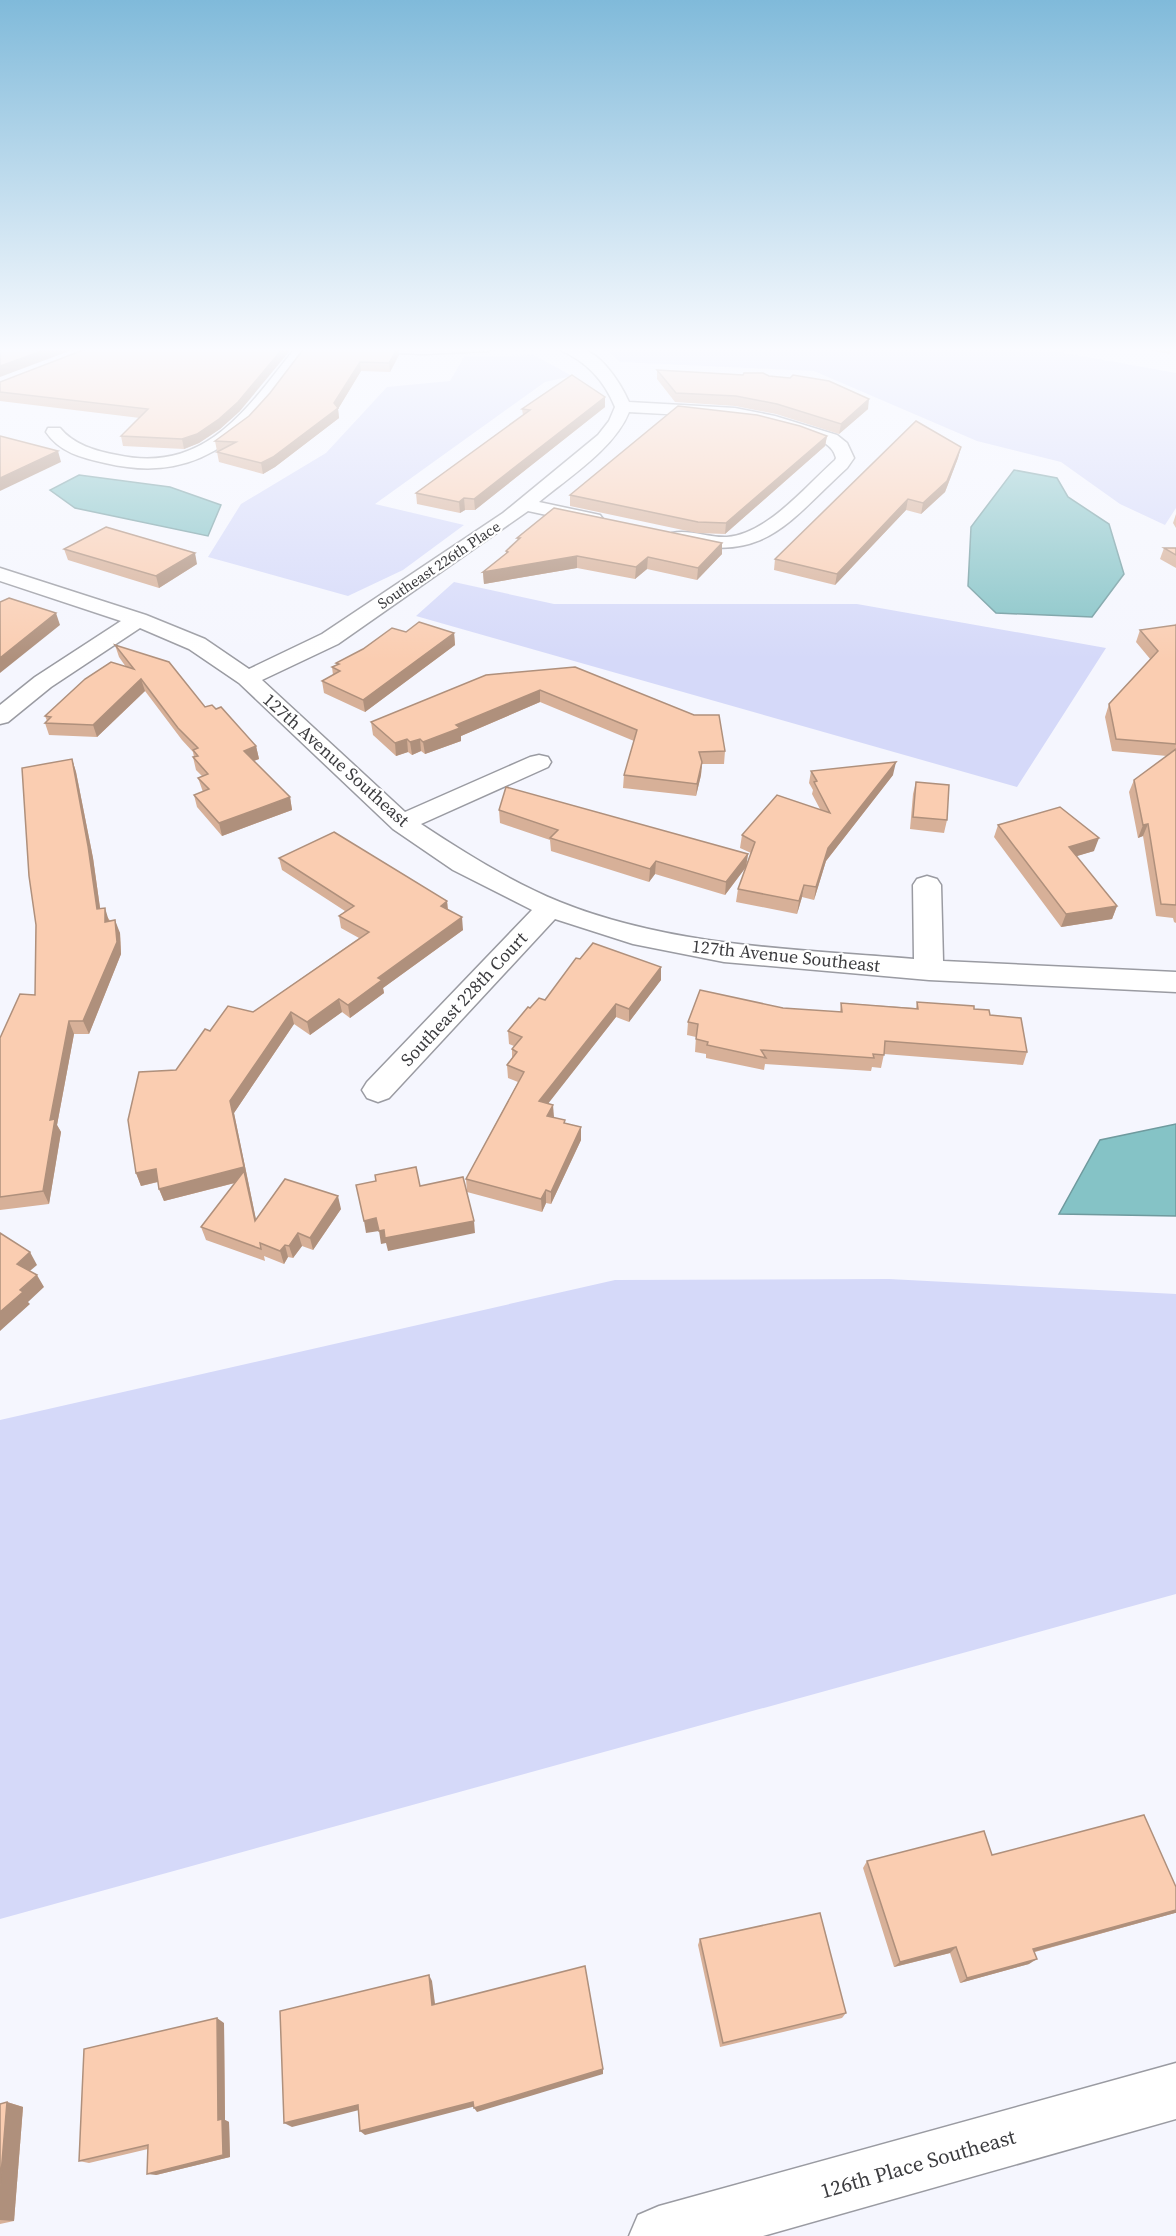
<svg xmlns="http://www.w3.org/2000/svg" width="1176" height="2236" viewBox="0 0 1176 2236" font-family="'Source Serif 4',serif">
<style>
.green{fill:#d5d9f9}
.water{fill:#85c3c6;stroke:#6f9a9e;stroke-width:1.5}
.lines{fill:none;stroke-linecap:round;stroke-linejoin:round}
.minor-casing{stroke:#9a9ba2;stroke-width:3}
.minor{fill:#fff;fill-rule:evenodd}
.wall{fill:#d7b098}
.shaded-wall{fill:#af907c}
.building{fill:#facdb1;stroke:#af907c;stroke-width:1.5}
.labels{text-anchor:middle;stroke-width:4.5;stroke-linejoin:round;paint-order:stroke}
.far-street-label{font-size:15px;fill:#3c3c3f;stroke:#fff}
.street-label{font-size:18px;fill:#3c3c3f;stroke:#fff}
.near-street-label{font-size:21px;fill:#3c3c3f;stroke:#fff}
</style>
<rect width="100%" height="100%" fill="#f5f6fe"/>
<!-- green -->
<g class="green">
<polygon points="602,347 1031,347 1176,373 1176,508 1165,525 1120,504 1061,462 977,441 814,371 620,362"/>
<polygon points="534,355 572,376 545,382 375,504 464,525 403,570 348,596 208,557 241,504 326,453 387,387 450,381 464,357"/>
<polygon points="454,582 554,604 857,604 1106,648 1017,787 416,616"/>
<polygon points="889,1279 1176,1294 1176,1594 0,1919 0,1420 615,1280"/>
</g>
<!-- water -->
<g class="water">
<polygon points="1014,470 1057,478 1068,497 1109,524 1124,574 1092,617 996,613 968,586 971,527"/>
<polygon points="79,475 170,487 221,505 208,536 75,508 50,490"/>
<polygon points="1176,1124 1176,1216 1059,1214 1100,1140"/>
</g>
<g class="lines">
<defs>
<g id="minor">
<path d="M296,347h14c-53,76 -101,141 -205,116 -23,-5 -46,-11 -59,-31l2,-4h12c14,17 36,23 57,27 89,20 131,-48 179,-108z"/>
<polygon points="323,347 495,347 488,351 425,354 330,351 325,350"/>
<path d="M558,347c6,0 13,-2 19,0 24,5 43,35 52,55l106,6 40,8 62,19 10,8 7,15 -7,10c-62,57 -82,96 -175,73l-3,-4 3,-4c17,-4 37,5 55,4 40,-3 79,-51 108,-77l1,-2c-4,-17 -22,-19 -36,-24 -59,-19 -110,-18 -171,-22 -14,36 -61,66 -90,90l61,13 3,4 -3,4 -7,2 -65,-14 -190,133 -76,36 143,132 125,-55 9,-2 9,2 3,5 -3,5 -127,57c44,29 90,58 139,78 112,45 236,47 354,57l-1,-74 4,-6 10,-3 10,3 4,6 2,76 233,11v20l-247,-12 -205,-18 -91,-18 -78,-25 -166,179 -11,4 -11,-4 -5,-8 5,-8 165,-172 -79,-40 -60,-41 -154,-146 -50,-34 -49,-21 -89,59 -43,35 -8,2v-19l35,-28 86,-56 -121,-40v-13l146,47 59,24 44,30 73,-35 181,-121 95,-78 11,-14 6,-14c-11,-27 -28,-45 -55,-57z"/>
<polygon points="1176,2063 1176,2119 763,2236 629,2236 638,2215 659,2206"/>
</g>
</defs>
<!-- minor casing -->
<use href="#minor" class="minor-casing"/>
<!-- minor -->
<use href="#minor" class="minor"/>
</g>
<!-- wall -->
<g class="wall">
<polygon points="398,347 399,355 390,372 361,371 338,409 339,418 275,467 263,474 219,462 217,452 219,451 217,451 215,441 249,416 270,393"/>
<polygon points="1130,347 1176,347 1176,352 1172,351 1170,354"/>
<polygon points="657,370 769,376 790,378 868,409 839,434 776,414 735,406 675,402 657,379"/>
<polygon points="0,382 240,411 220,429 199,443 184,449 123,446 121,436 140,418 0,401"/>
<polygon points="605,407 475,510 465,510 460,513 417,504 416,493 523,415 522,409"/>
<polygon points="827,436 825,446 725,534 697,533 570,506 570,495"/>
<polygon points="961,447 958,458 945,492 921,514 906,510 835,585 774,570 775,559"/>
<polygon points="1176,514 1176,528 1173,523"/>
<polygon points="517,538 722,554 697,580 647,569 635,579 577,568 484,584 483,572 506,554 506,551 518,541"/>
<polygon points="1164,548 1176,548 1176,568 1160,559"/>
<polygon points="64,549 197,564 159,588 68,560"/>
<polygon points="1176,623 1176,923 1174,922 1173,918 1156,916 1143,836 1138,838 1129,792 1134,780 1167,756 1112,751 1105,717 1109,704 1151,660 1136,642 1140,630 1175,626"/>
<polygon points="406,632 454,633 455,645 365,712 324,693 322,681 333,675 332,667 337,665 336,663"/>
<polygon points="115,645 205,707 216,709 256,746 259,759 254,761 290,797 292,810 222,836 197,807 194,795 203,792 198,778 202,776 196,770 193,757 194,757 193,752 182,740 145,691 97,737 49,735 45,723 47,721 45,716 126,667 119,657"/>
<polygon points="486,675 694,715 725,751 724,764 702,764 701,775 696,796 623,788 624,775 634,741 540,702 461,736 461,741 425,754 421,751 412,755 408,752 396,756 373,735 371,722"/>
<polygon points="72,759 76,772 93,858 100,908 120,933 121,954 89,1034 74,1034 57,1125 61,1132 49,1204 0,1210 0,1038 35,995"/>
<polygon points="811,771 893,775 826,861 814,900 802,897 797,914 736,902 738,889 746,867 725,895 655,874 649,882 551,851 550,840 500,823 499,810 748,854 746,866 751,853 740,848 742,835 820,809 812,794 813,790 809,783"/>
<polygon points="916,782 947,820 944,833 910,829 913,794"/>
<polygon points="998,825 1094,851 1076,856 1117,906 1112,919 1061,927 994,837"/>
<polygon points="279,858 447,901 448,909 463,930 383,988 384,993 350,1018 342,1012 310,1035 294,1024 234,1113 256,1220 341,1209 313,1250 302,1246 293,1258 288,1257 284,1264 264,1256 265,1261 206,1240 201,1227 235,1183 164,1201 159,1189 158,1182 141,1186 136,1173 176,1070 210,1031 253,1012 359,938 341,928 339,916 345,911 282,870"/>
<polygon points="580,959 661,967 661,980 629,1022 616,1017 548,1103 554,1118 565,1123 581,1127 581,1140 551,1204 546,1203 542,1212 467,1192 466,1179 518,1082 508,1078 507,1065 512,1058 512,1049 514,1046 509,1044 508,1031 530,1008 545,1000"/>
<polygon points="917,1002 974,1009 990,1015 1027,1052 1023,1065 884,1054 881,1068 872,1067 871,1071 765,1064 764,1070 706,1058 706,1054 695,1052 696,1037 687,1035 688,1022 840,1012 841,1003 916,1008"/>
<polygon points="992,1855 1175,1913 1035,1952 1029,1964 960,1983 950,1953 894,1967 863,1868 867,1861"/>
<polygon points="700,1939 846,2013 842,2018 720,2047 698,1945"/>
<polygon points="224,2023 225,2120 229,2122 230,2157 156,2175 148,2149 89,2163 79,2161"/>
<polygon points="7,2102 23,2107 14,2221 0,2224 0,2104"/>
</g>
<!-- shaded-wall -->
<g class="shaded-wall">
<polygon points="53,347 80,347 0,377 0,366"/>
<polygon points="284,347 293,347 240,411 220,429 199,443 184,449 182,439"/>
<polygon points="398,347 399,355 390,372 389,363"/>
<polygon points="360,362 361,371 338,409 339,418 275,467 263,474 261,463 334,403"/>
<polygon points="605,397 605,407 475,510 474,499"/>
<polygon points="869,399 868,409 839,434 841,424"/>
<polygon points="827,436 825,446 725,534 726,523"/>
<polygon points="961,447 958,458 945,492 921,514 923,503"/>
<polygon points="58,451 61,462 0,491 0,478"/>
<polygon points="464,498 465,510 460,513 459,502"/>
<polygon points="908,499 906,510 835,585 837,574"/>
<polygon points="722,543 722,554 697,580 698,568"/>
<polygon points="195,553 197,564 159,588 156,576"/>
<polygon points="577,556 577,568 484,584 483,572"/>
<polygon points="648,557 647,569 635,579 636,567"/>
<polygon points="56,613 60,625 0,673 0,658"/>
<polygon points="454,633 455,645 365,712 363,700"/>
<polygon points="141,679 145,691 97,737 93,725"/>
<polygon points="540,690 540,702 461,736 461,741 425,754 423,742 456,725"/>
<polygon points="407,739 408,752 396,756 395,743"/>
<polygon points="420,739 421,751 412,755 410,742"/>
<polygon points="256,746 259,759 247,763 244,751"/>
<polygon points="72,759 76,772 93,858 102,922 97,909"/>
<polygon points="702,762 701,775 696,796 697,784"/>
<polygon points="896,762 893,775 826,861 814,900 816,887 828,848"/>
<polygon points="290,797 292,810 222,836 219,823"/>
<polygon points="1148,824 1143,836 1138,838 1143,825"/>
<polygon points="1099,838 1094,851 1064,860 1069,847"/>
<polygon points="748,854 746,867 725,895 726,882"/>
<polygon points="656,861 655,874 649,882 650,869"/>
<polygon points="804,885 802,897 797,914 799,901"/>
<polygon points="447,901 448,914 441,906"/>
<polygon points="1117,906 1112,919 1061,927 1066,914"/>
<polygon points="105,908 109,921 105,922"/>
<polygon points="462,917 463,930 383,988 384,993 350,1018 348,1005 378,978"/>
<polygon points="115,920 120,933 121,954 89,1034 83,1021"/>
<polygon points="661,967 661,980 629,1022 629,1009"/>
<polygon points="339,999 342,1012 310,1035 307,1022"/>
<polygon points="616,1004 616,1017 540,1114 539,1101"/>
<polygon points="291,1012 294,1024 234,1113 259,1234 255,1221 246,1180 164,1201 159,1189 230,1101"/>
<polygon points="69,1021 74,1034 57,1125 61,1132 49,1204 43,1191 50,1120"/>
<polygon points="553,1105 554,1117 547,1116"/>
<polygon points="581,1127 581,1140 551,1204 551,1192"/>
<polygon points="156,1169 161,1181 141,1186 136,1173"/>
<polygon points="546,1190 546,1203 542,1212 541,1199"/>
<polygon points="338,1196 341,1209 313,1250 310,1238"/>
<polygon points="376,1218 379,1231 366,1233 364,1221"/>
<polygon points="474,1221 475,1233 388,1251 386,1243 381,1244 379,1231"/>
<polygon points="298,1233 302,1246 293,1258 289,1246"/>
<polygon points="285,1245 288,1257 284,1264 280,1251"/>
<polygon points="30,1252 37,1265 24,1276 17,1264"/>
<polygon points="37,1275 44,1287 28,1302 30,1304 0,1331 0,1312 20,1290"/>
<polygon points="1176,1910 1176,1913 1175,1913 1026,1954 1033,1949"/>
<polygon points="956,1947 950,1953 894,1967 900,1962"/>
<polygon points="1037,1959 1029,1964 960,1983 967,1978"/>
<polygon points="429,1975 432,1981 436,2011 432,2005"/>
<polygon points="217,2018 224,2023 225,2120 229,2122 230,2157 156,2175 147,2174 218,2120"/>
<polygon points="603,2069 603,2074 477,2112 474,2108"/>
<polygon points="7,2102 23,2107 14,2221 0,2220 0,2186"/>
<polygon points="473,2102 476,2106 365,2135 360,2131"/>
<polygon points="358,2105 363,2109 292,2127 284,2123"/>
</g>
<!-- building -->
<g class="building">
<polygon points="0,347 53,347 0,366"/>
<polygon points="91,347 284,347 238,402 219,419 197,434 182,439 121,436 148,409 0,392 0,382"/>
<polygon points="305,347 398,347 389,363 360,362 334,403 338,408 273,457 261,463 217,452 236,442 215,441 249,416 270,393"/>
<polygon points="657,370 743,375 744,373 763,373 769,376 790,378 793,375 829,381 869,399 841,424 777,404 736,396 676,393"/>
<polygon points="572,375 605,397 474,499 464,498 459,502 416,493 530,410 522,409"/>
<polygon points="678,406 757,415 800,426 827,436 726,523 698,522 570,495"/>
<polygon points="916,421 961,447 947,481 923,503 908,499 837,574 775,559"/>
<polygon points="0,436 58,451 0,478"/>
<polygon points="554,508 722,543 698,568 648,557 636,567 577,556 483,572 508,552 506,551 520,538 517,538"/>
<polygon points="106,527 195,553 156,576 64,549"/>
<polygon points="1164,548 1176,548 1176,555"/>
<polygon points="9,598 56,613 0,658 0,602"/>
<polygon points="419,622 454,633 363,700 322,681 340,671 332,667 339,664 336,663 363,649 392,628 406,632"/>
<polygon points="1176,625 1176,744 1116,739 1109,704 1158,651 1140,630"/>
<polygon points="115,645 169,662 205,707 212,705 216,709 221,707 256,746 244,751 290,797 219,823 194,795 209,789 198,778 208,774 193,757 198,756 193,750 198,748 178,728 141,679 93,725 45,723 51,717 45,716 85,679 111,662 134,669"/>
<polygon points="575,667 694,715 719,715 725,751 699,752 702,762 697,784 624,775 637,730 540,690 456,725 460,728 423,742 420,739 410,742 407,739 395,743 371,722 486,675"/>
<polygon points="1176,749 1176,905 1161,904 1148,824 1143,825 1134,780"/>
<polygon points="72,759 88,846 97,909 105,908 105,922 115,920 117,942 83,1021 69,1021 50,1120 55,1119 43,1191 0,1197 0,1038 20,994 35,995 36,925 29,876 22,768"/>
<polygon points="896,762 828,848 816,887 804,885 799,901 738,889 755,842 742,835 777,795 830,813 814,782 817,781 811,771"/>
<polygon points="916,782 949,785 947,820 913,817"/>
<polygon points="506,787 748,854 726,882 656,861 650,869 550,838 558,830 499,810"/>
<polygon points="1060,807 1099,838 1069,847 1117,906 1066,914 998,825"/>
<polygon points="334,832 447,901 441,906 462,917 378,978 382,980 348,1005 339,999 307,1022 291,1012 230,1101 244,1167 159,1189 156,1169 136,1173 128,1120 139,1072 176,1070 205,1029 210,1031 228,1006 253,1012 369,932 339,916 354,906 279,858"/>
<polygon points="593,943 661,967 629,1009 616,1004 539,1101 553,1105 547,1116 565,1120 564,1123 581,1127 551,1192 546,1190 541,1199 466,1179 524,1072 507,1065 517,1052 512,1049 522,1037 508,1031 528,1007 530,1008 539,998 545,1000 576,958 580,959"/>
<polygon points="700,990 783,1008 842,1012 841,1003 918,1009 917,1002 974,1006 974,1009 989,1010 990,1015 1021,1018 1027,1052 885,1041 884,1055 873,1054 874,1058 761,1050 766,1058 707,1045 708,1042 696,1039 698,1024 688,1022"/>
<polygon points="416,1167 420,1186 463,1177 474,1221 385,1238 384,1230 379,1231 376,1218 364,1221 356,1185 376,1181 375,1175"/>
<polygon points="244,1171 255,1221 285,1179 338,1196 310,1238 298,1233 289,1246 285,1245 280,1251 260,1243 261,1249 201,1227"/>
<polygon points="0,1233 30,1252 17,1264 37,1275 20,1290 23,1292 0,1312"/>
<polygon points="1144,1815 1176,1887 1176,1910 1033,1949 1037,1959 967,1978 956,1947 900,1962 867,1861 984,1831 992,1855"/>
<polygon points="820,1913 846,2013 723,2043 700,1939"/>
<polygon points="585,1966 603,2069 474,2108 473,2102 360,2131 358,2105 284,2123 280,2011 429,1975 432,2005"/>
<polygon points="217,2018 218,2120 222,2119 223,2155 147,2174 148,2145 79,2161 84,2049"/>
<polygon points="7,2102 0,2186 0,2104"/>
</g>
<!-- sky -->
<linearGradient id="sky" x2="0" y2="1"><stop stop-color="#80bada"/><stop offset="0.53" stop-color="#fafbff"/><stop offset="1" stop-color="#fafbff" stop-opacity="0"/></linearGradient>
<rect width="1176" height="660" fill="url(#sky)"/>
<g class="labels">
<!-- far-street labels -->
<g class="far-street-label">
<text transform="translate(439 565) rotate(-34)" y="5">Southeast 226th Place</text>
</g>
<!-- street labels -->
<g class="street-label">
<text transform="translate(336 760) rotate(42)" y="6">127th Avenue Southeast</text>
<text transform="translate(786 956) rotate(6)" y="6">127th Avenue Southeast</text>
<text transform="translate(464 999) rotate(-47)" y="6">Southeast 228th Court</text>
</g>
<!-- near-street labels -->
<g class="near-street-label">
<text transform="translate(918 2164) rotate(-16)" y="7">126th Place Southeast</text>
</g>
</g>
</svg>
